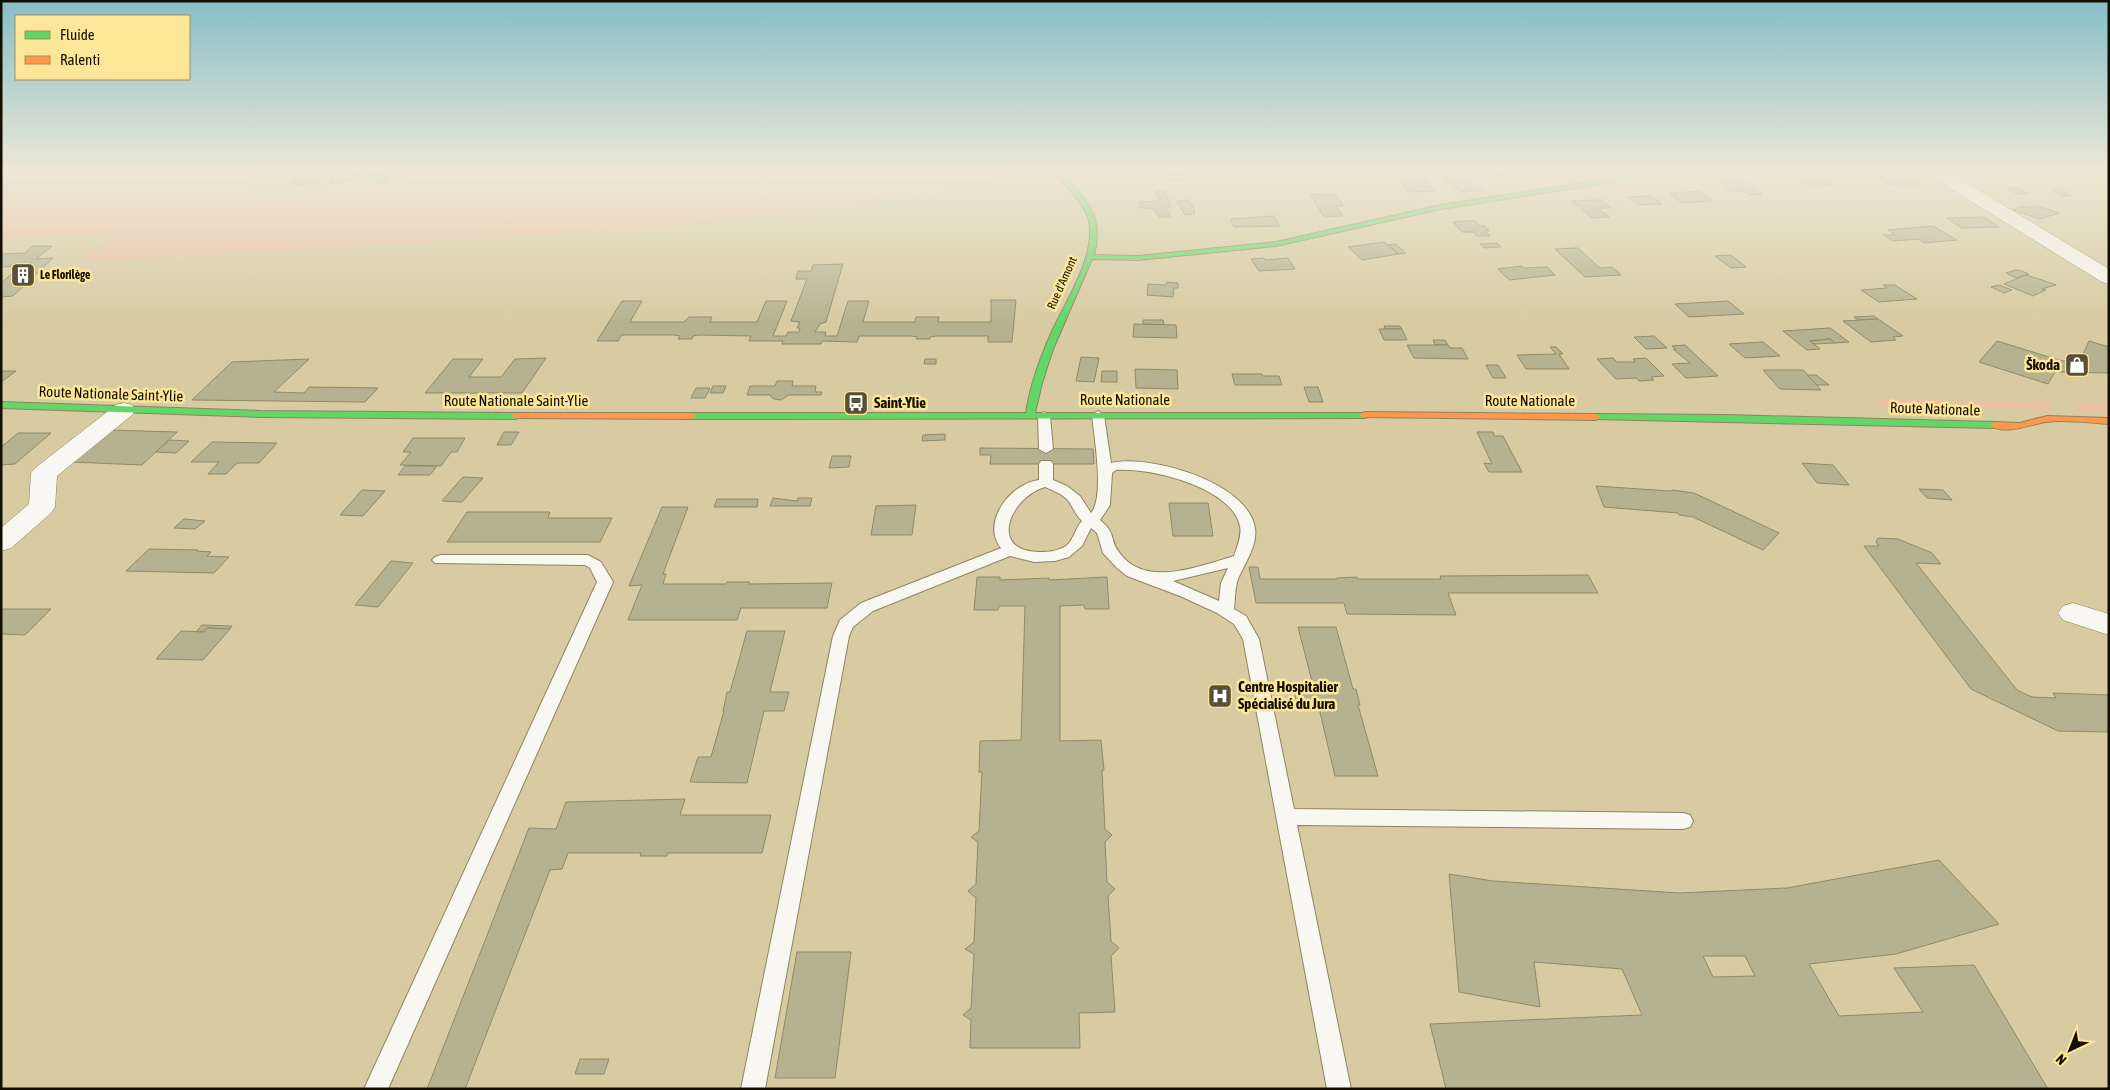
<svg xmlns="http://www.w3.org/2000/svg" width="2110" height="1090" viewBox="0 0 2110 1090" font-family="'Asap Condensed',sans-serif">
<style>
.green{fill:#ebc0a4}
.building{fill:#b6b291;stroke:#8f8a68;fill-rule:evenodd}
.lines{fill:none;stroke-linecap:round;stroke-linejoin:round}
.lane-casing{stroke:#8e8460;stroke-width:2}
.street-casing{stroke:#8e8460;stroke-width:1}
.fast-casing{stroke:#8e8460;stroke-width:2}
.slow-casing{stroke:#8e8460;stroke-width:2}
.lane{fill:#f9f7f1;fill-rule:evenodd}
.street{fill:#f9f7f1;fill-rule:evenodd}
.fast{fill:#63d668;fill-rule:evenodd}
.slow{fill:#ff974d;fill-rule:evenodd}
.labels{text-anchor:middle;stroke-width:5;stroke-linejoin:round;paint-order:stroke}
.far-poi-label{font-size:12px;font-weight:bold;fill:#140e00;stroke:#fce698;text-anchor:start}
.far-street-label{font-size:12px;fill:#140e00;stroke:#fce698}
.poi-label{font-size:15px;font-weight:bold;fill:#140e00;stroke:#fce698;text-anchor:start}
.street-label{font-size:15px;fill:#140e00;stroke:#fce698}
</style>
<rect width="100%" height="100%" fill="#d8cba2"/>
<!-- green -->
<g class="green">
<polygon points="1,170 260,170 245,195 291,195 399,184 407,170 1020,170 995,184 658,228 82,262 109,234 1,238"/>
<polygon points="1873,399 1940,400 1947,407 1881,407"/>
<polygon points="1951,401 2052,403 2048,411 1959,407"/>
<polygon points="2072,403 2109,404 2109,413 2083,412"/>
</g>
<!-- building -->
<g class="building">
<polygon points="392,170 386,182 374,183 377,178 329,183 333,175"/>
<polygon points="1162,170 1183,170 1189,180 1168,181"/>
<polygon points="1491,170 1500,170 1513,177 1497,180 1484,172"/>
<polygon points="1816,174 1835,185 1808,186 1793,177"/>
<polygon points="1461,176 1477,187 1482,190 1462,192 1442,178"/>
<polygon points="1909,176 1922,185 1890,185 1877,177"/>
<polygon points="310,178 308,181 321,180 319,183 292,186 296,179"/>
<polygon points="1727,180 1731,183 1744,182 1762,194 1750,195 1743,191 1732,191 1719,181"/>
<polygon points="1426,181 1435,191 1408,192 1400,182"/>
<polygon points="2006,188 2017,188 2029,194 2017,194"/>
<polygon points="2060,189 2072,196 2062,196 2051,190"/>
<polygon points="1155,191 1165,191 1171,207 1165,207 1171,217 1159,217 1152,208 1140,208 1138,202 1160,201"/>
<polygon points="1700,191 1713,201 1682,203 1669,193"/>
<polygon points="1310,194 1336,195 1343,206 1336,206 1343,216 1324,217"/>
<polygon points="1651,196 1662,204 1638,205 1628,197"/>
<polygon points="1189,200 1195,212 1194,213 1195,214 1185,215 1177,201"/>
<polygon points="1602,200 1611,208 1598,208 1609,217 1592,218 1572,201"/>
<polygon points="2024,206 2030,208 2037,206 2059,213 2040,219 2013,210"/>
<polygon points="1274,216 1279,226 1234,227 1230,219"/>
<polygon points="1984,217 1999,227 1962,228 1947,218"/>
<polygon points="1466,221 1475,221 1480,226 1485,226 1489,231 1485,231 1490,236 1477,236 1473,232 1462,232 1453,222"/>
<polygon points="1933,226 1957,240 1924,243 1919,239 1893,241 1883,235 1895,235 1888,230"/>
<polygon points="1384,242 1399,254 1362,260 1348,247"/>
<polygon points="1497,243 1501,247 1484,248 1480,244"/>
<polygon points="1395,244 1406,253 1399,254 1388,245"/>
<polygon points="33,246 52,246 36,259 53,258 13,296 1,297 1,283 21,266 1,267 1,254 25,253"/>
<polygon points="1578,248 1600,268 1612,267 1621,275 1585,277 1555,249"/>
<polygon points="1731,255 1746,267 1731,268 1715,256"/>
<polygon points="1264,258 1265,260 1288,258 1295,269 1259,271 1251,259"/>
<polygon points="843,264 826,322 820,324 815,332 826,332 825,336 837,336 848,301 869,301 863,322 915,322 916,317 939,317 938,322 991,322 991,300 1016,300 1012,342 988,342 988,336 936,336 930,337 930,339 916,339 917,337 911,336 859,336 857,342 822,341 821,344 782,344 783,341 749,341 751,336 699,335 693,336 692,339 678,339 680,336 674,335 622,335 618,341 597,341 622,301 642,301 630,322 684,322 689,317 712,317 710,322 757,322 766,301 787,301 773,336 786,336 788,332 799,332 800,328 797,328 800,322 791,321 807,279 796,279 798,271 811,271 813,265"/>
<polygon points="1522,266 1524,268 1547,267 1555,275 1509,280 1498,269"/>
<polygon points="2016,270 2022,271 2029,274 2016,278 2006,273"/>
<polygon points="2026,275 2042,280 2056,285 2045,288 2042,289 2046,290 2033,296 2004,284"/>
<polygon points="1167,282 1178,283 1178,288 1174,288 1173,297 1147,295 1148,284 1166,285"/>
<polygon points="1883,285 1895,285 1917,299 1879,302 1861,290 1887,288"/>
<polygon points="1999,285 2012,290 2004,293 1991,287"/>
<polygon points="1728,301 1744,314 1689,317 1675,304"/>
<polygon points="1874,316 1878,319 1858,320 1854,317"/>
<polygon points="1878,319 1903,336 1893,337 1896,340 1871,342 1843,321"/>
<polygon points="1143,320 1163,320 1164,325 1143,324"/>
<polygon points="1134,324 1176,325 1177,338 1133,337"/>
<polygon points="1384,326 1400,326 1402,329 1385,329"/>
<polygon points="1830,328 1849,342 1835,343 1830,339 1810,341 1820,349 1807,350 1783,331"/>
<polygon points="1379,329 1402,329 1407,340 1384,340"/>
<polygon points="1654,336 1667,348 1646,349 1634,337"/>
<polygon points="1830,339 1835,343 1814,344 1810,341"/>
<polygon points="1433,340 1445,340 1448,345 1435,345"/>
<polygon points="1997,341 2062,361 2081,359 2089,341 2109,347 2109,373 2055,372 2048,384 1979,362"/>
<polygon points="1763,342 1780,356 1745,358 1729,344"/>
<polygon points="1407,345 1448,345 1450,348 1462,348 1468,359 1414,358"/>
<polygon points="1685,345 1718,376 1686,378 1672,364 1690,363 1673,349 1676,349 1672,346"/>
<polygon points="1550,347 1556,347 1563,354 1559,354 1569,369 1526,369 1517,355 1556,354"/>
<polygon points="1081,357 1099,358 1094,382 1076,381"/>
<polygon points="546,358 522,393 425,393 453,359 483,359 469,377 501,377 515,359"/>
<polygon points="1613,358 1617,362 1635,362 1633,359 1646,358 1664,376 1651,377 1654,380 1639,381 1636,378 1616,379 1597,359"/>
<polygon points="309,359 274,392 304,393 309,387 378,388 365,402 192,400 232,362"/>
<polygon points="925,359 936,359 936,364 924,364"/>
<polygon points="1486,365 1498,365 1506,378 1493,378"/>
<polygon points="1135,369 1177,370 1178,389 1136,388"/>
<polygon points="1763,370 1803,370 1821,390 1780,389"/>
<polygon points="1,371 16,371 1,382"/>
<polygon points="1102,371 1117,371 1117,382 1101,382"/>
<polygon points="1232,374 1262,374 1263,376 1279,376 1282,385 1235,385"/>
<polygon points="1807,375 1816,375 1829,385 1817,385"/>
<polygon points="777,381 793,381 792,386 816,386 815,392 822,392 821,395 789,395 781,400 774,399 771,397 771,395 747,395 750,386 775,386"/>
<polygon points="713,386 726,386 723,393 710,393"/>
<polygon points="1304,387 1318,387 1323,402 1309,402"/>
<polygon points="696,388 710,388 705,398 691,398"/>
<polygon points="108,430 177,432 142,465 71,462"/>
<polygon points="504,432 519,432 511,445 497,445"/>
<polygon points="1477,432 1493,432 1494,436 1503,436 1522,472 1489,472 1484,463 1492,464"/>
<polygon points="18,433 51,433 15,464 1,465 1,447"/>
<polygon points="945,434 945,440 922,441 923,435"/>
<polygon points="413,438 465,438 457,452 451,452 441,466 400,465 411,452 403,452"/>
<polygon points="169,440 189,441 176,453 156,452"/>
<polygon points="212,442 277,443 259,463 237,463 226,474 208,474 219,462 191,462"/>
<polygon points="980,448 1093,449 1094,464 990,464 991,455 980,455"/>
<polygon points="832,456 851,456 849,467 829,468"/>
<polygon points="1802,463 1833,465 1849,485 1817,483"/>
<polygon points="405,466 437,466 430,475 398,475"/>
<polygon points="463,477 483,478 462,502 442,501"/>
<polygon points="1596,486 1670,491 1672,490 1694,493 1779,533 1763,550 1693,517 1679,515 1678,513 1604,507"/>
<polygon points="1919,489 1943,490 1952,500 1927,498"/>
<polygon points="362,490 385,491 363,516 340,515"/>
<polygon points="773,498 797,501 798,498 812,498 810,506 770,506"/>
<polygon points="717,499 758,499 757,507 714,507"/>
<polygon points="1169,503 1208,503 1213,536 1173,536"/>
<polygon points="916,505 912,535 871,535 876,506"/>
<polygon points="662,507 688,507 663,574 666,574 663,584 726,584 727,582 750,582 749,584 832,583 827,608 741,608 737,620 628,620 642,585 629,586"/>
<polygon points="467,512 550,512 548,518 612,518 600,542 447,542"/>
<polygon points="184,519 205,521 195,529 174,528"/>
<polygon points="1878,538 1898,539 1932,553 1941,564 1916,563 2017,690 2032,697 2056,698 2053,693 2109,695 2109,732 2058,731 1971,689 1864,546 1879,546 1876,542"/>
<polygon points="149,549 198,550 197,551 211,552 207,556 229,557 214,573 126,571"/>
<polygon points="391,561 413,563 378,607 355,605"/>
<polygon points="1249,567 1258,567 1260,579 1337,579 1337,578 1357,577 1357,579 1441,579 1440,576 1588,575 1598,593 1448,593 1456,615 1347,614 1344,603 1256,603"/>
<polygon points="977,577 1000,577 1000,580 1049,578 1049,580 1107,577 1109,609 1085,609 1084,605 1060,606 1060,741 1101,740 1104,770 1102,771 1105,829 1112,835 1105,842 1107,882 1115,889 1108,896 1111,941 1119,948 1111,956 1115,1012 1079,1013 1080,1048 970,1048 971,1020 963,1015 971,1008 974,954 965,949 974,942 976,898 968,891 976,884 978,842 971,837 979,831 982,772 979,772 980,741 1021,740 1025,606 999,606 998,610 974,610"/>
<polygon points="1,609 51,609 25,635 1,634"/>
<polygon points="202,625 232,626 230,629 207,628 204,632 196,632"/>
<polygon points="1298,627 1336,627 1353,689 1356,689 1360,705 1358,705 1378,776 1335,776 1318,704 1297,704 1294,689 1314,689"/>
<polygon points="207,628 230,629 203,660 156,659 181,631 204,632"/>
<polygon points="747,631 785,631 770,692 789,692 784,711 764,711 747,783 690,782 698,757 711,757 724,711 723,711 727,692 730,692"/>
<polygon points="685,799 680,815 771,815 762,853 668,853 667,856 640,856 641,853 568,853 562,869 550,870 465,1089 427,1089 529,828 556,829 566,802"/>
<path d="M1939,860l60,64 -103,30 -87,10 30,52 84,-4 -29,-44 80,-3 74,124h-602l-16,-65 212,-9 -20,-46 -88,-7 6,45 -81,-15 -10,-118 44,7 187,12 107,-5zM1703,956h42l10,20 -42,1z"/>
<polygon points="797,952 851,952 835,1078 775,1078"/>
<polygon points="580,1059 609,1059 604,1074 575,1074"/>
</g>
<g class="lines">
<defs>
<g id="lane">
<path d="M1098,411l6,4 7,48c38,-9 137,19 144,65 3,19 -12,37 -18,54 -2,8 -2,18 -3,27l12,7 13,23 35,170 389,4 7,2 3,6 -3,6 -7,2 -386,-4 54,264h-24l-84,-450 -9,-15 -17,-11 -37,-17 -53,-20 -10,-8 -14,-15 -6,-20 -6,-5 -9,18 -13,11 -14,4 -21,1 -24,-6 -137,55 -20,16 -4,9 -84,453h-24l92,-453 7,-16 21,-17 140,-55c-17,-21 1,-52 23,-63 4,-3 10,-4 15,-5v-16l2,-3h10l2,3v16l14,6 13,10 11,17c14,-16 3,-77 1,-98zM1116,470c33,-3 116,17 124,56 2,10 -3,21 -6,30 -34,10 -90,33 -115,-4 -10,-13 -2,-18 -19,-32l10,-15 2,-32zM1045,487c9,4 20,8 25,16 4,7 6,12 12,18 -7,7 -8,19 -16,25 -8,5 -17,6 -26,6 -53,0 -30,-55 5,-65zM1228,568l-7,15 -2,18 -46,-20z"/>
<polygon points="1044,412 1050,416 1053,449 1046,453 1039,449 1038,416"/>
<polygon points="440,555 588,555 601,562 613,582 388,1089 364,1089 597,582 590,568 585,565 435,563 432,560 435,557"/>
</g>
<g id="street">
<polygon points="1925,170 1945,170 2109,269 2109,284 2102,282 1927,174"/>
<polygon points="124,403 132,405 136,410 132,415 57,476 55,507 51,513 11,548 1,551 1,528 29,504 31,473 35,468 116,405"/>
<polygon points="2073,603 2109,614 2109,635 2063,620 2058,613 2063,606"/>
</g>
<g id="fast">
<path d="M1052,170h7c25,28 46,44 35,85l44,1 138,-14 165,-37 223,-35h16l-3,2 -236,37 -165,37 -138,14 -46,-1 -39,90 -11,34 -7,30h333l2,2 -2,2 -3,1 -673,1 -5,-3 5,-3h334c4,-27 13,-52 24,-77 14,-33 51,-85 37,-121 -7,-18 -24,-30 -35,-45z"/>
<polygon points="1,402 260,411 516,413 521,416 516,419 260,417 1,408"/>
<polygon points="1596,414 1726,415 1995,422 2000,425 1995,428 1593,419 1591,417 1593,415"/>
</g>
<g id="slow">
<polygon points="1365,412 1596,414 1601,417 1596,420 1362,417 1360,415 1362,413"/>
<polygon points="516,413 692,413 697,416 692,419 513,418 511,416 513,414"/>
<path d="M2047,416l62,2v6c-20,-1 -43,-5 -63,-2 -14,2 -43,14 -56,3l5,-3 25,1z"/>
</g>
</defs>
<!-- lane casing -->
<use href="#lane" class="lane-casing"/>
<!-- street casing -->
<use href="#street" class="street-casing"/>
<!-- fast casing -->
<use href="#fast" class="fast-casing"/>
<!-- slow casing -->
<use href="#slow" class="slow-casing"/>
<!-- lane -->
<use href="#lane" class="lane"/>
<!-- street -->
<use href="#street" class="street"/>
<!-- fast -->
<use href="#fast" class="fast"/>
<!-- slow -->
<use href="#slow" class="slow"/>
</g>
<!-- sky -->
<linearGradient id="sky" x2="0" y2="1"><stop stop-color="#86bec8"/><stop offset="0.53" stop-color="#ede8d5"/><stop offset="1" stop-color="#ede8d5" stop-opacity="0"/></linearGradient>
<rect width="2110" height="323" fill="url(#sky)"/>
<!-- icons -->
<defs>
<symbol id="building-square" viewBox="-11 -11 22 22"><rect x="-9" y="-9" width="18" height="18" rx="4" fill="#595039" stroke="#fce698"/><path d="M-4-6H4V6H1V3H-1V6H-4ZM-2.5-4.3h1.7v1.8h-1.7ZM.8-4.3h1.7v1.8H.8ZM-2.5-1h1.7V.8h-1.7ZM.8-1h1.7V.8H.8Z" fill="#fff"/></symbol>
<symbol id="shop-square" viewBox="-11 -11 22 22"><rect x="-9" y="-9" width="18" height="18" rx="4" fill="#595039" stroke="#fce698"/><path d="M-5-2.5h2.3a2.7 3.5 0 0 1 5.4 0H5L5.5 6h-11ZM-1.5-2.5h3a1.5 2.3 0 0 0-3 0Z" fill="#fff"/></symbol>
<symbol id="bus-square" viewBox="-11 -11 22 22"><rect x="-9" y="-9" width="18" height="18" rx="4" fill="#595039" stroke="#fce698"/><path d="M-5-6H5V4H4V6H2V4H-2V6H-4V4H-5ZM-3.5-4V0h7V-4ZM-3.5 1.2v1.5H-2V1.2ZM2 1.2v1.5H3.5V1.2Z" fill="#fff"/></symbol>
<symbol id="hospital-square" viewBox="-11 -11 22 22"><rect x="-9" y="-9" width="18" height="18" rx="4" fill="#595039" stroke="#fce698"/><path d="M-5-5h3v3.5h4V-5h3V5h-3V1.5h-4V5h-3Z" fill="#fff"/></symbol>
</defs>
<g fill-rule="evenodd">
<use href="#building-square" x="9" y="261" width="28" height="28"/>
<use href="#shop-square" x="2063" y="351" width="28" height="28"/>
<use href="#bus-square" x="842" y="389" width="28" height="28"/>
<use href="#hospital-square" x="1206" y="682" width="28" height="28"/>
</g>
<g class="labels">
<!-- far-poi labels -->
<g class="far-poi-label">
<text x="40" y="279">Le Florilège</text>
</g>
<!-- far-street labels -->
<g class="far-street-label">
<text transform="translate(1062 283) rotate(-66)" y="4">Rue d'Amont</text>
</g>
<!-- poi labels -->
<g class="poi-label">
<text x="2060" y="370" text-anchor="end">Škoda</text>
<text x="874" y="408">Saint-Ylie</text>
<text x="1238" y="692">Centre Hospitalier<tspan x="1238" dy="17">Spécialisé du Jura</tspan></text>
</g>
<!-- street labels -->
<g class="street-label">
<text transform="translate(111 394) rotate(2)" y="5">Route Nationale Saint-Ylie</text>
<text x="1125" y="405">Route Nationale</text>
<text x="516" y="406">Route Nationale Saint-Ylie</text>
<text x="1530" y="406">Route Nationale</text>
<text transform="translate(1935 409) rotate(2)" y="5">Route Nationale</text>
</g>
</g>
<!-- border -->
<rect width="2110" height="1090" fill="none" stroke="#140e00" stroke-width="5"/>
<!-- legend -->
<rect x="15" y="15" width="175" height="65" fill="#fce698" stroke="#9f905b"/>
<rect x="25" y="31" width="25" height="8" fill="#63d668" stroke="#9f905b"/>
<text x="60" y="40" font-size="15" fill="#140e00">Fluide</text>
<rect x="25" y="56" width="25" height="8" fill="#ff974d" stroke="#9f905b"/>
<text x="60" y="65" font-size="15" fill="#140e00">Ralenti</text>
<!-- north arrow -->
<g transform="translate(2070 1050) rotate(223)" stroke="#fce698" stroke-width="4" paint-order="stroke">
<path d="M0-4L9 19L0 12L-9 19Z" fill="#140e00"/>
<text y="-8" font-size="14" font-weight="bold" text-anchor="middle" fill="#140e00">N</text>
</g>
</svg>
